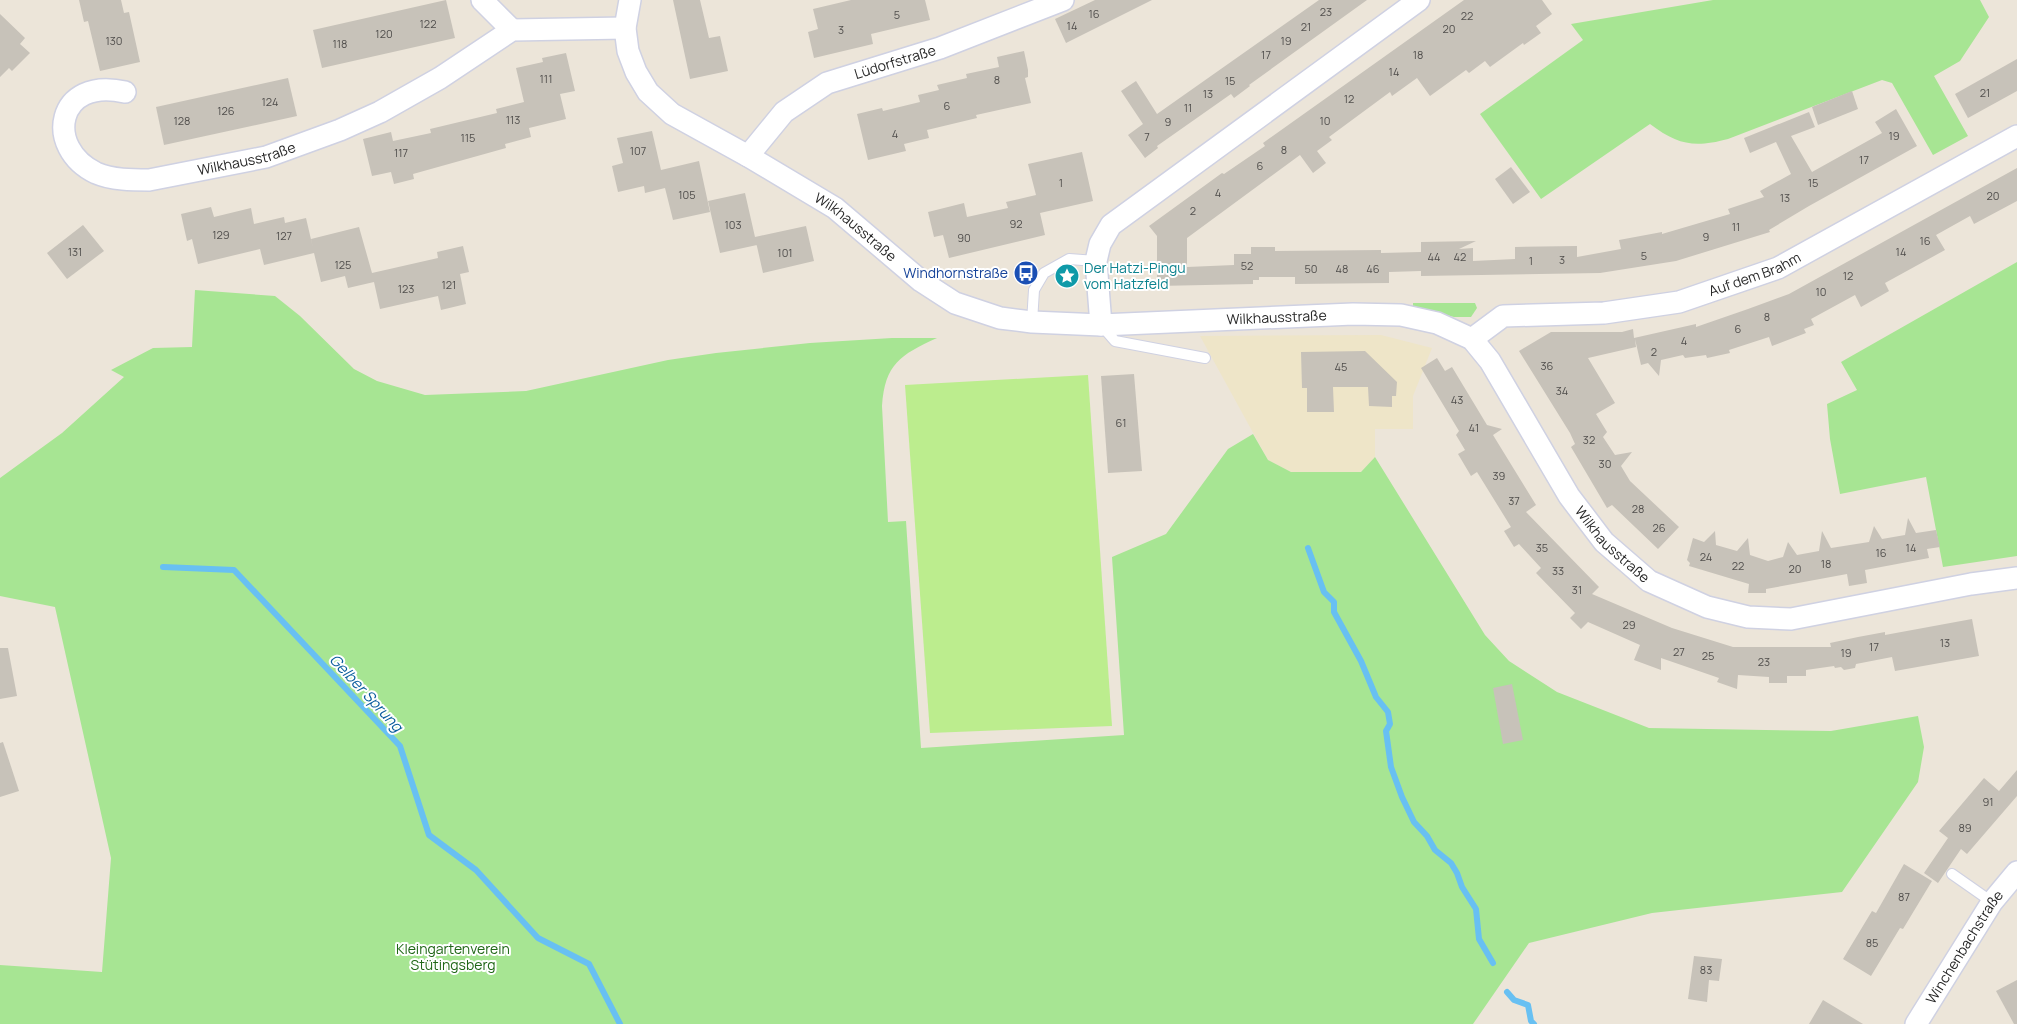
<svg xmlns="http://www.w3.org/2000/svg" width="2017" height="1024" viewBox="0 0 2017 1024" font-family="Manrope,sans-serif">
<style>
.education{fill:#eee5c8}
.green{fill:#a7e593}
.pitch{fill:#bced8e}
.lines{fill:none;stroke-linecap:round;stroke-linejoin:round}
.stream{stroke:#68c0f2;stroke-width:6}
.building{fill:#c7c2b9}
.lane-casing{stroke:#cfd1e2;stroke-width:12}
.street-casing{stroke:#cfd1e2;stroke-width:24}
.lane{stroke:#fff;stroke-width:10}
.street{stroke:#fff;stroke-width:21}
.labels{text-anchor:middle;stroke-width:4;stroke-linejoin:round;paint-order:stroke}
.number-label{font-size:11px;fill:#504e4c}
.street-label{font-size:14px;fill:#282828;stroke:#fff}
.culture-label{font-size:14px;fill:#0d838f;stroke:#fff;text-anchor:start}
.transit-label{font-size:14px;fill:#164399;stroke:#fff;text-anchor:end}
.park-label{font-size:14px;fill:#206717;stroke:#fff}
.water-label{font-size:15px;font-style:italic;fill:#085c9c;stroke:#fff}
</style>
<rect width="100%" height="100%" fill="#ece5d9"/>
<!-- education -->
<polygon class="education" points="1381,335 1432,348 1413,396 1413,429 1375,429 1375,457 1361,472 1291,472 1268,460 1200,336"/>
<!-- green -->
<g class="green">
<path d="M1713,0h267l9,17 -29,44 -26,15 34,60 -35,19 -41,-72 -10,-3 -154,59c-34,9 -50,6 -78,-15l-109,75 -61,-85 103,-74 -12,-16z"/>
<polygon points="2017,262 2017,556 1943,567 1926,477 1840,494 1830,439 1827,404 1857,390 1841,362"/>
<path d="M195,290l80,6 25,20 54,53 23,12 48,14 101,-4 142,-31 48,-7 94,-10 82,-5h45c-37,17 -52,26 -55,68l6,116 18,-1 15,227 203,-13 -12,-178 54,-23 62,-85 25,-15 15,26 23,12h70l14,-15 110,178 24,26 48,31 92,36 182,3 87,-15 6,31 -6,35 -76,110 -190,21 -123,30 -56,81h-1473v-59l102,7 9,-114 -56,-251 -55,-11v-118l62,-45 62,-56 -13,-7 42,-22 39,-1z"/>
<polygon points="1413,303 1475,303 1477,308 1471,317 1454,317 1413,306"/>
</g>
<!-- pitch -->
<polygon class="pitch" points="1088,375 1112,726 930,733 905,385"/>
<g class="lines">
<!-- stream -->
<g class="stream">
<polyline points="1308,548 1324,592 1334,602 1334,612 1361,661 1376,697 1388,712 1390,724 1386,731 1391,767 1402,797 1414,822 1427,836 1435,850 1451,863 1457,873 1462,887 1476,909 1479,939 1493,963"/>
<polyline points="163,567 234,570 400,746 429,835 476,870 538,938 589,964 620,1024"/>
<polyline points="1507,992 1514,1000 1528,1005 1531,1021 1534,1024"/>
</g>
</g>
<!-- building -->
<g class="building">
<polygon points="79,0 121,0 124,13 129,12 140,62 100,71 88,21 84,22"/>
<polygon points="446,0 455,38 322,68 313,30"/>
<polygon points="673,0 700,0 709,38 720,36 728,71 690,79"/>
<polygon points="851,0 925,0 930,20 871,34 873,44 814,58 808,32 818,29 813,9"/>
<polygon points="1095,0 1152,0 1066,43 1055,19"/>
<polygon points="1319,0 1367,0 1249,85 1250,86 1234,98 1231,94 1157,146 1158,148 1145,158 1128,135 1143,124 1121,91 1136,81 1157,114"/>
<polygon points="1464,0 1542,0 1552,14 1536,26 1541,33 1524,45 1523,43 1490,67 1485,61 1469,73 1466,70 1430,96 1417,78 1392,96 1390,92 1329,137 1332,140 1317,151 1326,163 1313,173 1300,155 1187,238 1187,267 1234,265 1234,254 1251,254 1251,247 1275,247 1275,251 1381,250 1381,253 1421,252 1421,242 1476,241 1459,249 1473,248 1473,261 1515,259 1515,247 1577,246 1577,257 1621,249 1619,240 1662,232 1662,234 1730,214 1728,209 1764,197 1760,191 1791,174 1776,142 1750,153 1744,138 1809,112 1815,127 1791,136 1812,172 1882,133 1875,122 1896,109 1917,146 1809,206 1769,230 1770,232 1676,261 1600,273 1421,276 1421,271 1389,272 1389,283 1295,284 1295,277 1259,277 1259,280 1253,280 1253,284 1157,286 1157,236 1149,226 1222,173 1224,174 1265,146 1263,143"/>
<polygon points="0,14 25,38 20,44 30,53 12,71 9,68 0,77"/>
<polygon points="1024,51 1028,70 1028,77 1025,78 1031,103 976,115 977,118 927,130 929,138 904,144 906,151 868,160 857,114 882,108 883,111 920,102 918,95 939,90 937,85 967,78 966,74 999,67 997,57"/>
<polygon points="566,53 575,91 560,94 566,119 529,128 531,137 505,144 506,148 413,174 414,179 394,184 391,172 372,176 363,139 391,132 393,141 431,133 430,129 497,113 496,109 524,102 516,68 543,62 542,58"/>
<polygon points="2017,59 2017,91 1968,118 1955,94"/>
<polygon points="288,78 297,116 164,145 156,107"/>
<polygon points="1852,91 1858,109 1818,125 1812,107"/>
<polygon points="652,131 661,170 699,161 710,212 673,220 665,188 645,193 644,186 618,192 612,166 623,163 617,138"/>
<polygon points="1082,152 1093,201 1040,213 1045,235 949,258 943,235 934,237 928,212 964,203 967,217 1008,208 1006,202 1036,195 1028,164"/>
<polygon points="1511,167 1530,192 1513,204 1495,179"/>
<polygon points="2017,168 2017,201 1974,224 1970,216 1936,235 1945,250 1885,283 1889,291 1861,307 1855,295 1811,319 1814,325 1804,329 1806,333 1772,346 1769,337 1729,350 1730,353 1707,358 1706,355 1685,358 1683,355 1661,360 1659,376 1648,363 1641,365 1635,339 1636,347 1588,358 1615,403 1596,414 1607,432 1603,437 1615,455 1632,452 1621,466 1630,481 1679,527 1658,549 1612,505 1607,508 1571,447 1575,444 1570,433 1519,351 1551,332 1622,332 1633,329 1634,338 1696,324 1696,327 1748,309 1789,294"/>
<polygon points="745,193 755,237 806,226 814,261 763,273 756,242 757,245 720,253 708,201"/>
<polygon points="211,207 214,217 251,208 254,224 284,217 285,223 306,218 313,248 311,239 359,227 372,273 438,258 437,252 463,246 469,272 460,274 466,304 441,310 438,296 380,309 374,282 348,288 345,276 321,282 314,253 264,265 260,249 198,264 192,239 187,241 181,214"/>
<polygon points="83,225 104,251 67,279 47,253"/>
<polygon points="1365,351 1397,382 1396,396 1392,396 1392,407 1369,406 1368,387 1333,387 1334,412 1307,412 1307,388 1302,388 1301,352"/>
<polygon points="1437,358 1445,371 1452,367 1487,425 1502,429 1493,435 1536,505 1526,512 1599,587 1592,594 1672,628 1733,647 1831,647 1830,643 1858,637 1885,632 1885,635 1972,619 1979,656 1895,671 1892,657 1856,664 1855,668 1844,670 1841,667 1835,668 1834,666 1806,670 1806,676 1787,676 1787,683 1769,683 1769,677 1738,675 1737,689 1717,682 1719,678 1661,658 1661,670 1634,660 1640,645 1588,622 1581,629 1570,618 1575,613 1536,573 1541,568 1519,544 1514,547 1504,531 1511,527 1477,472 1471,476 1458,454 1465,450 1456,435 1459,431 1421,368"/>
<polygon points="1134,374 1142,471 1108,473 1101,376"/>
<polygon points="1908,518 1916,533 1936,530 1940,547 1927,549 1929,558 1865,570 1867,583 1849,586 1847,574 1766,589 1766,593 1748,593 1749,584 1689,566 1690,563 1687,560 1693,538 1704,542 1715,531 1716,545 1737,551 1748,538 1750,555 1768,561 1783,557 1788,542 1797,555 1819,551 1822,531 1831,548 1869,542 1874,526 1882,539 1905,535"/>
<polygon points="0,648 8,648 17,696 0,699"/>
<polygon points="1512,684 1523,740 1503,744 1493,688"/>
<polygon points="3,742 19,791 0,797 0,743"/>
<polygon points="2017,770 2017,796 1967,854 1961,849 1938,883 1924,873 1948,838 1939,831 1984,778 1999,791"/>
<polygon points="1904,864 1932,881 1903,929 1900,928 1871,976 1843,959 1872,911 1876,913"/>
<polygon points="1694,956 1722,959 1719,981 1709,980 1707,1002 1688,999"/>
<polygon points="2017,980 2017,1024 2014,1024 1996,991"/>
<polygon points="1823,1000 1863,1024 1809,1024"/>
</g>
<g class="lines">
<defs>
<g id="lane">
<polyline points="1032,322 1034,290 1044,273 1069,259 1096,261"/>
<polyline points="1102,326 1115,341 1205,358"/>
<polyline points="1952,874 1992,902"/>
</g>
<g id="street">
<polyline points="482,0 512,30"/>
<path id="s1" d="M630,0l-5,28 3,23 8,21 12,20 24,22 76,42 87,52 86,73 34,22 45,15 32,4 69,3 252,-11 48,1 36,8 35,16 18,22 79,135 35,46 45,39 58,26 41,10 43,2 180,-35 46,-6"/>
<path id="s2" d="M125,92c-69,-16 -81,56 -29,81 16,7 37,7 53,7l117,-23 74,-27 40,-18 60,-34 72,-48 113,-2"/>
<path id="s3" d="M748,156l36,-44 43,-29 113,-35 123,-48"/>
<polyline points="1101,325 1096,261 1100,244 1111,225 1419,0"/>
<path id="s4" d="M1472,339l31,-23 101,-3 75,-11 99,-34 239,-132"/>
<path id="s5" d="M1916,1024l76,-122 25,-30"/>
</g>
</defs>
<!-- lane casing -->
<use href="#lane" class="lane-casing"/>
<!-- street casing -->
<use href="#street" class="street-casing"/>
<!-- lane -->
<use href="#lane" class="lane"/>
<!-- street -->
<use href="#street" class="street"/>
</g>
<!-- icons -->
<defs>
<symbol id="bus-disc" viewBox="-11 -11 22 22"><circle r="9.5" fill="#1a4fb4" stroke="#fff"/><path d="M-5-6H5V4H4V6H2V4H-2V6H-4V4H-5ZM-3.5-4V0h7V-4ZM-3.5 1.2v1.5H-2V1.2ZM2 1.2v1.5H3.5V1.2Z" fill="#fff"/></symbol>
<symbol id="sight-disc" viewBox="-11 -11 22 22"><circle r="9.5" fill="#0f9aa8" stroke="#fff"/><path d="M0-6L1.8-2.2L6-1.7L2.9 1.2L3.7 5.4L0 3.3L-3.7 5.4L-2.9 1.2L-6-1.7L-1.8-2.2Z" fill="#fff"/></symbol>
</defs>
<g fill-rule="evenodd">
<use href="#bus-disc" x="1012" y="259" width="28" height="28"/>
<use href="#sight-disc" x="1053" y="262" width="28" height="28"/>
</g>
<g class="labels">
<!-- number labels -->
<g class="number-label">
<text x="1326" y="16">23</text>
<text x="1094" y="18">16</text>
<text x="897" y="19">5</text>
<text x="1467" y="20">22</text>
<text x="428" y="28">122</text>
<text x="1072" y="30">14</text>
<text x="1306" y="31">21</text>
<text x="1449" y="33">20</text>
<text x="841" y="34">3</text>
<text x="384" y="38">120</text>
<text x="114" y="45">130</text>
<text x="1286" y="45">19</text>
<text x="340" y="48">118</text>
<text x="1266" y="59">17</text>
<text x="1418" y="59">18</text>
<text x="1394" y="76">14</text>
<text x="546" y="83">111</text>
<text x="997" y="84">8</text>
<text x="1230" y="85">15</text>
<text x="1985" y="97">21</text>
<text x="1208" y="98">13</text>
<text x="1349" y="103">12</text>
<text x="270" y="106">124</text>
<text x="947" y="110">6</text>
<text x="1188" y="112">11</text>
<text x="226" y="115">126</text>
<text x="513" y="124">113</text>
<text x="182" y="125">128</text>
<text x="1325" y="125">10</text>
<text x="1168" y="126">9</text>
<text x="895" y="138">4</text>
<text x="1894" y="140">19</text>
<text x="1147" y="141">7</text>
<text x="468" y="142">115</text>
<text x="1284" y="154">8</text>
<text x="638" y="155">107</text>
<text x="401" y="157">117</text>
<text x="1864" y="164">17</text>
<text x="1260" y="170">6</text>
<text x="1061" y="187">1</text>
<text x="1813" y="187">15</text>
<text x="1218" y="197">4</text>
<text x="687" y="199">105</text>
<text x="1993" y="200">20</text>
<text x="1785" y="202">13</text>
<text x="1193" y="215">2</text>
<text x="1016" y="228">92</text>
<text x="733" y="229">103</text>
<text x="1736" y="231">11</text>
<text x="221" y="239">129</text>
<text x="284" y="240">127</text>
<text x="1706" y="241">9</text>
<text x="964" y="242">90</text>
<text x="1925" y="245">16</text>
<text x="75" y="256">131</text>
<text x="1901" y="256">14</text>
<text x="785" y="257">101</text>
<text x="1644" y="260">5</text>
<text x="1434" y="261">44</text>
<text x="1460" y="261">42</text>
<text x="1562" y="264">3</text>
<text x="1531" y="265">1</text>
<text x="343" y="269">125</text>
<text x="1247" y="270">52</text>
<text x="1311" y="273">50</text>
<text x="1342" y="273">48</text>
<text x="1373" y="273">46</text>
<text x="1848" y="280">12</text>
<text x="449" y="289">121</text>
<text x="406" y="293">123</text>
<text x="1821" y="296">10</text>
<text x="1767" y="321">8</text>
<text x="1738" y="333">6</text>
<text x="1684" y="345">4</text>
<text x="1654" y="356">2</text>
<text x="1547" y="370">36</text>
<text x="1341" y="371">45</text>
<text x="1562" y="395">34</text>
<text x="1457" y="404">43</text>
<text x="1121" y="427">61</text>
<text x="1474" y="432">41</text>
<text x="1589" y="444">32</text>
<text x="1605" y="468">30</text>
<text x="1499" y="480">39</text>
<text x="1514" y="505">37</text>
<text x="1638" y="513">28</text>
<text x="1659" y="532">26</text>
<text x="1542" y="552">35</text>
<text x="1911" y="552">14</text>
<text x="1881" y="557">16</text>
<text x="1706" y="561">24</text>
<text x="1826" y="568">18</text>
<text x="1738" y="570">22</text>
<text x="1795" y="573">20</text>
<text x="1558" y="575">33</text>
<text x="1577" y="594">31</text>
<text x="1629" y="629">29</text>
<text x="1945" y="647">13</text>
<text x="1874" y="651">17</text>
<text x="1679" y="656">27</text>
<text x="1846" y="657">19</text>
<text x="1708" y="660">25</text>
<text x="1764" y="666">23</text>
<text x="1988" y="806">91</text>
<text x="1965" y="832">89</text>
<text x="1904" y="901">87</text>
<text x="1872" y="947">85</text>
<text x="1706" y="974">83</text>
</g>
<!-- street labels -->
<g class="street-label">
<text dy="5" stroke="none"><textPath href="#s3" startOffset="180">Lüdorfstraße</textPath></text>
<text dy="5" stroke="none"><textPath href="#s2" startOffset="295">Wilkhausstraße</textPath></text>
<text dy="5" stroke="none"><textPath href="#s1" startOffset="346">Wilkhausstraße</textPath></text>
<text dy="5" stroke="none"><textPath href="#s4" startOffset="296">Auf dem Brahm</textPath></text>
<text dy="5" stroke="none"><textPath href="#s1" startOffset="796">Wilkhausstraße</textPath></text>
<text dy="5" stroke="none"><textPath href="#s1" startOffset="1246">Wilkhausstraße</textPath></text>
<text dy="5" stroke="none"><textPath href="#s5" startOffset="91">Winchenbachstraße</textPath></text>
</g>
<!-- culture labels -->
<g class="culture-label">
<text x="1084" y="273">Der Hatzi-Pingu<tspan x="1084" dy="16">vom Hatzfeld</tspan></text>
</g>
<!-- transit labels -->
<g class="transit-label">
<text x="1008" y="278">Windhornstraße</text>
</g>
<!-- park labels -->
<g class="park-label">
<text x="453" y="954">Kleingartenverein<tspan x="453" dy="16">Stütingsberg</tspan></text>
</g>
<!-- water labels -->
<g class="water-label">
<text transform="translate(366 693) rotate(47)" y="5">Gelber Sprung</text>
</g>
</g>
</svg>
